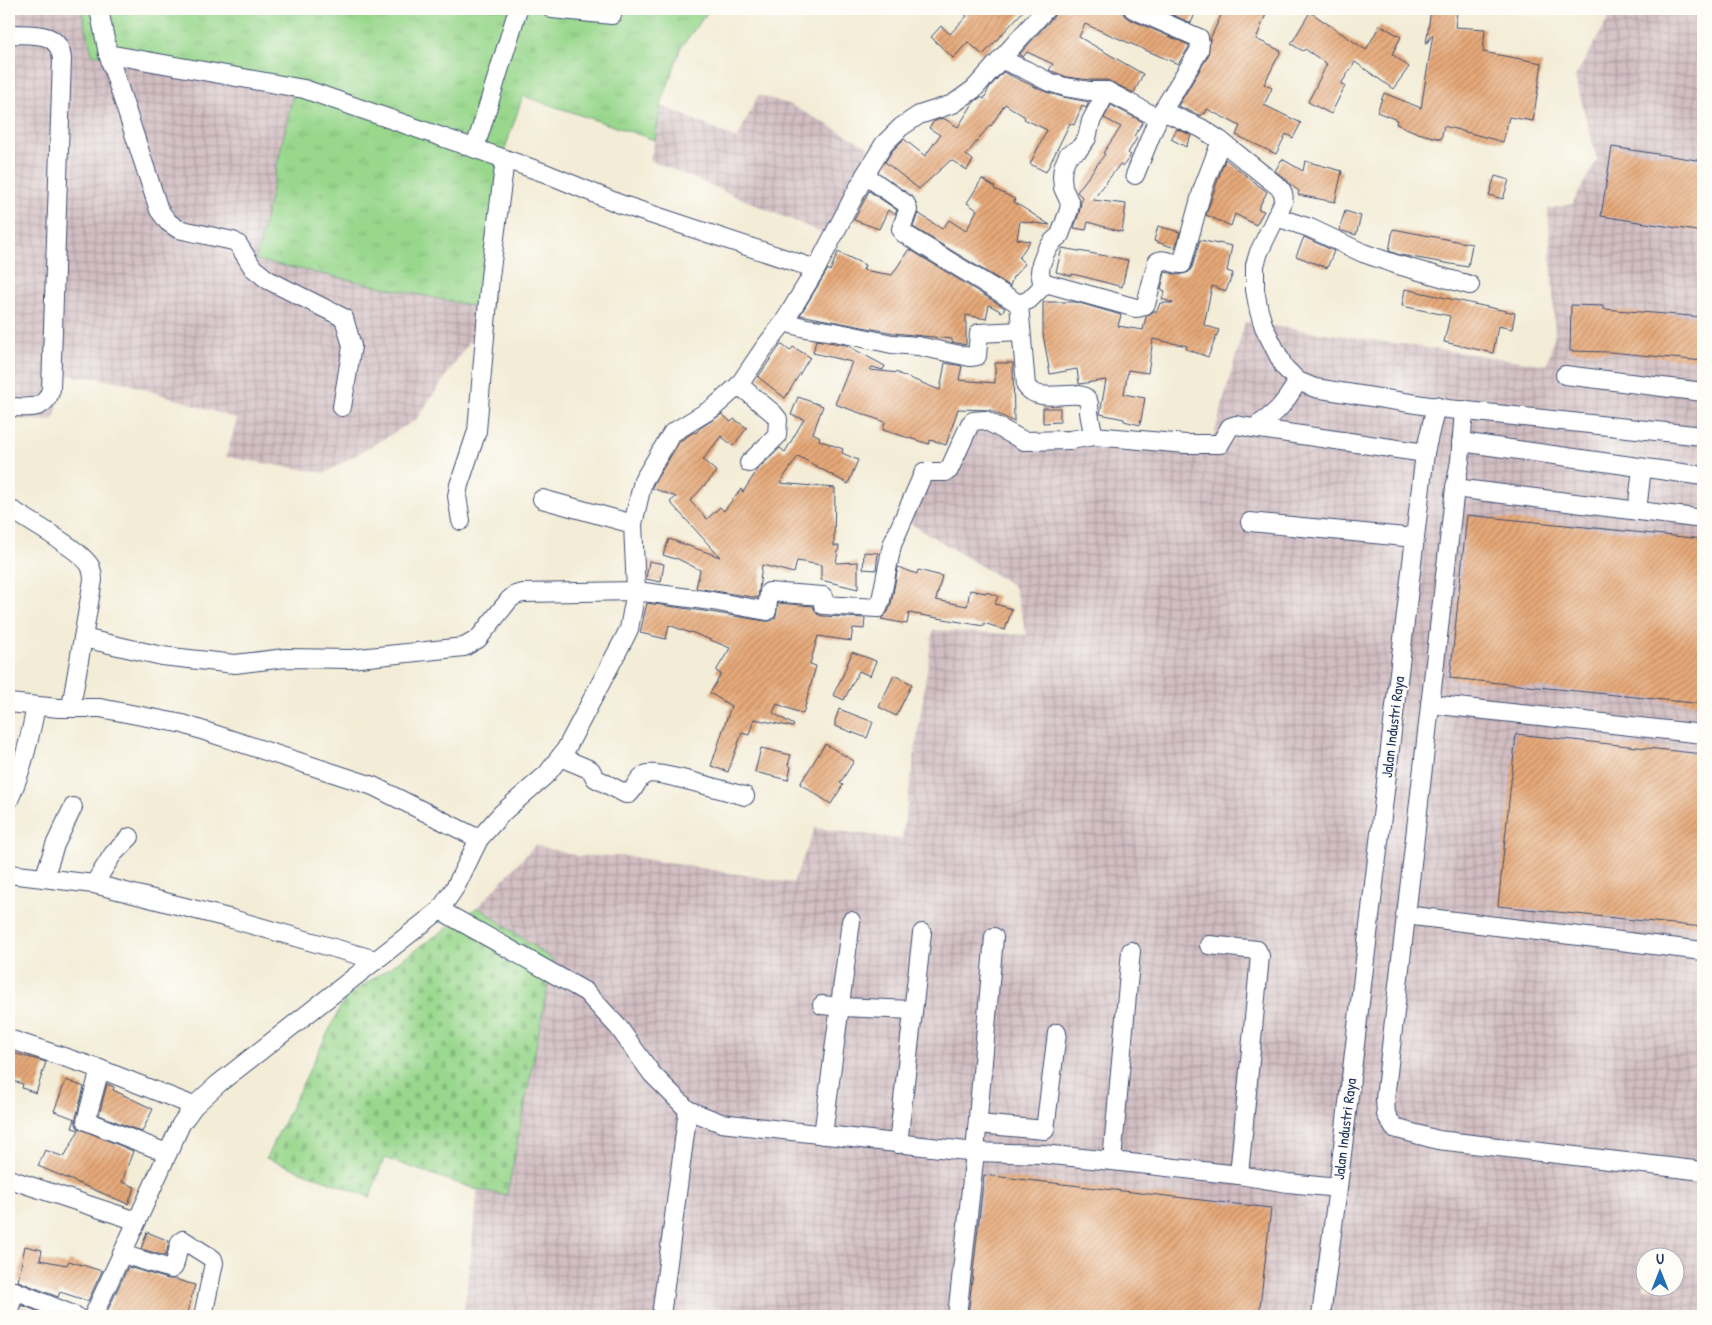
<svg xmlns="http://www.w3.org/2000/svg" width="1712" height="1325" viewBox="0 0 1712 1325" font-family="'Patrick Hand',sans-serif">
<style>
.industrial{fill:url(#industrial-grid);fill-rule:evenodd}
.grass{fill:url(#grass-tufts);stroke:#5a8375}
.cemetery{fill:url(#cemetery-stones);stroke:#5a8375}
.building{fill:url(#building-hatch)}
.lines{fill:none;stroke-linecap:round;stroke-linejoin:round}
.minor-casing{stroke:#3b4b70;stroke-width:20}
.minor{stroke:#fff;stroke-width:18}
.labels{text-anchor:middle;stroke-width:4;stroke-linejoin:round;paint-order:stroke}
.street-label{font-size:15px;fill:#1b2f5e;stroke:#fdfcf7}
</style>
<defs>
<pattern id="industrial-grid" width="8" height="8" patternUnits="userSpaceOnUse" patternTransform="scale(1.25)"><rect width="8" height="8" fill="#d2bec2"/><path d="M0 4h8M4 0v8" fill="none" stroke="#aa9ba1"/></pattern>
<pattern id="grass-tufts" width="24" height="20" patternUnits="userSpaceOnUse" patternTransform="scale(1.25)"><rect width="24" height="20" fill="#98d78c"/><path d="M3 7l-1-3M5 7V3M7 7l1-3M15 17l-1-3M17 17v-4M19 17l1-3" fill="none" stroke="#82b97b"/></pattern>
<pattern id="cemetery-stones" width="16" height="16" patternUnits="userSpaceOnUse" patternTransform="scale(1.25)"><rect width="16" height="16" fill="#98d78c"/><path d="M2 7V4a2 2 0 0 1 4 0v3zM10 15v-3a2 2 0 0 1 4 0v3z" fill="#82b97b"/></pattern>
<pattern id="building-hatch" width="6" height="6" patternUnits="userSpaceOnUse" patternTransform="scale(1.25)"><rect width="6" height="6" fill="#e7a978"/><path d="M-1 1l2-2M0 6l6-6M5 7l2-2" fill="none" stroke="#ba8a66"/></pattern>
</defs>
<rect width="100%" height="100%" fill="#fdfcf7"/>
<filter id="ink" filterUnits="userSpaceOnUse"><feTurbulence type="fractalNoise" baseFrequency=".02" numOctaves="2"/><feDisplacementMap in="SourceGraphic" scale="10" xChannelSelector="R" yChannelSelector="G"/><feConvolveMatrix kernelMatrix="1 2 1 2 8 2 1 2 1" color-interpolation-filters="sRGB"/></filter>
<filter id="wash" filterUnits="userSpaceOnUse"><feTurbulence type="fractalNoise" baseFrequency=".0096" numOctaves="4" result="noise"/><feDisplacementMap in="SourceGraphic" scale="20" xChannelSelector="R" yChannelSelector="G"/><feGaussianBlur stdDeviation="1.12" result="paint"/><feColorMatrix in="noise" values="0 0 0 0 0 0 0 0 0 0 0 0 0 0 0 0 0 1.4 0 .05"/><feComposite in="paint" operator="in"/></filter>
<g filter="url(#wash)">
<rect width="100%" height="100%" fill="#f3ecd6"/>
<!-- industrial -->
<g class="industrial">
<polygon points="9,9 81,9 92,55 294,90 491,310 416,420 325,473 226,457 237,419 123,382 67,375 53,421 9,418"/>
<path d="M1614,9h89v1307h-1228l-11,-4 14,-122 29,5 46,-235 -75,-53 57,-62 42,11h50l166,27 22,-55 87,11 31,-209 94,5 -13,-49 -111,-67 19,-46h26l27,-55 45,24 192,1 33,-121 302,43 8,-33 -7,-123 24,-5 25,-44 -22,-83zM1644,1258h30v30h-30z"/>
<polygon points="758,95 789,104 869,147 827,235 650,160 655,140 661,105 737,139"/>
</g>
<!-- grass -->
<polygon class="grass" points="81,9 710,9 681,47 661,105 655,140 523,96 500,163 491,310 256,260 294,90 92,54"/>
<!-- cemetery -->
<polygon class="cemetery" points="478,907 553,960 507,1195 478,1190 384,1158 370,1197 266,1158 345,998"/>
<g id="blocks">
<!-- building -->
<g class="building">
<polygon points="958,9 1025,9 983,55 968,42 953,58 931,37 941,26 950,34 967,16"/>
<polygon points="1056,9 1123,9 1124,15 1129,19 1189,45 1189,47 1178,64 1085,24 1079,37 1143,74 1134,93 1107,80 1090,80 1067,77 1049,70 1053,64 1027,52 1023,57 1019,55 1054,16"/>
<polygon points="1159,9 1197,9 1191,23"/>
<polygon points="1224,9 1268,9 1256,39 1281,51 1264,84 1272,88 1264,105 1301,123 1293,138 1286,134 1276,154 1236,135 1240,126 1207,109 1205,114 1203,113 1201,116 1178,106 1208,56 1210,39"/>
<polygon points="1431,9 1457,12 1455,27 1485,29 1483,52 1542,63 1533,121 1509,117 1503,142 1444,126 1441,139 1418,133 1396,124 1397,120 1377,112 1384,93 1421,108 1433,34 1426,44"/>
<polygon points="1310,12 1366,50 1380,25 1401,37 1392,54 1409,67 1393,89 1355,62 1341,84 1345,86 1331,114 1308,102 1327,64 1305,49 1303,51 1291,44"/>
<polygon points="1003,72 1046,92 1063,97 1089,102 1086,108 1082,106 1074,125 1070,123 1046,172 1030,164 1047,130 1024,119 1025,117 1005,104 991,126 990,125 966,155 973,160 967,170 951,160 919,189 885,162 892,151 904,139 925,156 940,135 929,128 933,122 943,118 958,127 974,102 981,97 984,99 989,88"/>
<polygon points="1111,105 1143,122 1134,136 1137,138 1128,153 1131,155 1123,166 1120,164 1093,200 1126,204 1122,232 1088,222 1086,230 1074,228 1079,213 1082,197 1077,192 1105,154 1103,153 1121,127 1104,118"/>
<polygon points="1177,129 1191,135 1186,147 1171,139"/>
<polygon points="1612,147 1703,161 1703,232 1601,216"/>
<polygon points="1225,159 1267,192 1258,209 1264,211 1256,225 1235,214 1231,226 1206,215"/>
<polygon points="1282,159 1303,171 1305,161 1342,171 1335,202 1298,195 1299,191 1292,186 1287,180 1275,171"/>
<polygon points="1495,176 1509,180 1503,199 1489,195"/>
<polygon points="982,179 995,187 994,189 1015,199 1014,202 1050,225 1020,221 1017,239 1030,241 1019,258 1025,264 1013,277 1010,286 913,227 918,213 942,229 949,220 966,231 977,210 967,203"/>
<polygon points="869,191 897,210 895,214 888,210 879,229 854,220"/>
<polygon points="1345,211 1361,216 1356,235 1339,230"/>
<polygon points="1158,226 1180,232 1175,248 1154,241"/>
<polygon points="1393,229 1472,244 1468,267 1400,255 1389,251"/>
<polygon points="1304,237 1334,251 1327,268 1296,256"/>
<polygon points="1200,240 1218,244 1218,243 1232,246 1227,271 1233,273 1226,291 1212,286 1204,325 1219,330 1208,357 1186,349 1187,346 1153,339 1148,373 1128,370 1124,394 1145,398 1140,425 1124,421 1124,419 1100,414 1106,380 1079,384 1077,369 1050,374 1043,334 1043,302 1076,302 1121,315 1118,326 1143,330 1146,317 1154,311 1157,311 1160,303 1173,303 1162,299 1165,291 1161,289 1165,272 1179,275 1189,272 1192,267"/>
<polygon points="1062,248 1128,260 1122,287 1085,277 1072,274 1072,276 1056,272"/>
<polygon points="909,249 1005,308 1002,312 989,305 986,319 966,315 966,345 952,342 952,339 894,333 800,315 828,269 830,271 838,252 865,265 863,270 892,275"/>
<polygon points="1405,289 1515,313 1512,329 1498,326 1493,353 1444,342 1450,316 1402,306"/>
<polygon points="1571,305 1603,306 1603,309 1703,317 1703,361 1610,352 1570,351"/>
<polygon points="816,340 846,345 885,366 883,370 872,367 870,370 899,373 899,374 940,390 945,363 962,366 959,380 995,383 995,363 1013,363 1014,422 990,410 958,409 946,445 930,440 929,444 883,430 885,422 835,404 852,362 813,353"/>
<polygon points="781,344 790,351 793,347 810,357 785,398 758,377"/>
<polygon points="798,397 823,406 813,433 820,437 819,440 843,449 842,453 858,460 848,484 798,456 780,483 835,488 834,546 839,546 836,563 858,562 858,589 821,580 821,565 797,561 794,573 762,565 758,598 696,588 700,570 676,558 675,559 663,555 669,539 720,557 670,502 676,497 652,488 654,483 680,441 694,432 696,433 700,428 722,414 731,422 734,419 747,428 733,446 721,436 703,460 717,472 690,501 707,519 720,507 724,511 741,489 743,492 758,469 780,448 785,452 804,419 791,415"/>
<polygon points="1043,408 1060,408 1060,422 1043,423"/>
<polygon points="1467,515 1703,539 1703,704 1450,678"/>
<polygon points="864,552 878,553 876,570 863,569"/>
<polygon points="649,561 664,564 661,582 646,579"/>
<polygon points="898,567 917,574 918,570 942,576 936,600 967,606 970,590 986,593 986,592 998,596 995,604 1012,609 1005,630 984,623 984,626 909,613 907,624 881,619 888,612 891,604"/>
<polygon points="647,603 710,612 765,621 771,621 776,617 778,603 813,606 817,614 822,616 865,618 864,629 853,628 851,641 818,636 810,664 816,666 803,714 777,704 773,713 794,725 793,727 754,719 749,735 742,733 728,772 711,766 731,706 710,693 721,674 716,671 730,648 691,632 690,633 669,625 666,639 640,633"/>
<polygon points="852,652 876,661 870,676 859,671 844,700 833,695 843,675"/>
<polygon points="894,675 912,684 896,716 879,707"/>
<polygon points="839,709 873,722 867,738 835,726 835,721"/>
<polygon points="1516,734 1703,754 1703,927 1498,906"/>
<polygon points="825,744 854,761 840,783 843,785 831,804 800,784"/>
<polygon points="761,748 791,755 788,765 791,767 788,780 755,772"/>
<polygon points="9,1052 46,1062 36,1093 22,1088 23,1084 9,1080"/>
<polygon points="66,1080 84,1087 76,1118 76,1124 78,1128 133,1151 122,1182 135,1187 128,1204 38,1166 45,1150 64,1157 79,1130 72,1128 75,1119 54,1111"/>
<polygon points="107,1084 114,1087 113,1090 153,1109 142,1132 99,1115"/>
<polygon points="984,1175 1271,1208 1259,1316 968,1316"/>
<polygon points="147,1232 169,1241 166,1256 141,1249"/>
<polygon points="25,1246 42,1250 40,1260 67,1265 69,1261 102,1271 88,1301 60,1292 58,1297 18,1281"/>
<polygon points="128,1267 168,1279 174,1279 195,1285 186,1316 105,1316"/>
<polygon points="22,1305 49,1316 31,1316 19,1313"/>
</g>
</g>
</g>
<g filter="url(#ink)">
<use href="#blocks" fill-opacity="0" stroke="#3b4b70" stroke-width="1"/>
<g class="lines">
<defs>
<g id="minor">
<polyline points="99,9 108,54 304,89 545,173 620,204 816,269"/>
<polyline points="552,9 612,15"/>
<polyline points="1133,9 1199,38 1200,43 1199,51 1158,118 1135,175"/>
<path d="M9,34c23,1 50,-4 53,25l-11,330c-6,23 -23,18 -42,18"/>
<polyline points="108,54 159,210 168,222 178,229 233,241 238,244 253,268 268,280 344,318 352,346 342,407"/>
<polyline points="1002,60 1026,70 1049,82 1065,87 1089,91 1107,91 1158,118"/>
<path d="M1162,111l39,17 20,13 59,47c8,10 1,18 -4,29"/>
<polyline points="475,148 518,9"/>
<polyline points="865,175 906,204 908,210 901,229 903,233 1019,304"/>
<path d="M1042,282l94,26c5,0 7,-1 10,-4l11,-42c7,-5 17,3 25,2l21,-76 18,-47"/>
<polyline points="1470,285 1398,265 1363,253 1310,228 1276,217 1259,252 1255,265 1255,290 1259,311 1264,327 1284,367 1298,381 1315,388 1448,409 1703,436"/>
<polyline points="784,322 806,328 835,332 892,344 918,346 970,357 977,356 979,333 1021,331"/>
<polyline points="1565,375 1703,392"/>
<polyline points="739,385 773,413 778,419 777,436 749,463"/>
<polyline points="1464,410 1460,461 1455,488 1385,1099 1386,1114 1394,1128 1438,1140 1703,1171"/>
<polyline points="1253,428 1425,453"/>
<path d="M1094,436c-2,-8 -4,-16 -5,-24 0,-3 1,-8 -1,-11 -7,-16 -48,6 -62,-15l-7,-82 10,-4 12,-12 1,-6 -2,-10 1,-8 5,-13 7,-10 7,-6 9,-25 1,-7 -7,-15 -1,-12 1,-9 5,-12 11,-6 8,-11 4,-17 16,-30"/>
<polyline points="1461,442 1703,476"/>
<polyline points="1455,488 1703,519"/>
<polyline points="542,499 633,524"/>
<path d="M9,510l5,1c15,10 72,42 77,57 1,3 2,8 2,12l-22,127"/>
<polyline points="1637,511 1642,468"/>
<polyline points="461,521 457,496 459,485 477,431 490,277 505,159"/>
<polyline points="1250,522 1415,538"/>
<path d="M83,638l79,18 73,8 50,-6 65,1 114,-12 14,-8 31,-39 6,-5 8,-2 113,-2 76,10 55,10 2,-19 54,4v9l55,3 3,-8 11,-55 32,-73h22l3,-2 21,-46 3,-3 12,-1 39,21 46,-1 24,-4 92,8h34l10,-17 6,-2 17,3c24,-14 31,-24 45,-47"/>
<polyline points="9,703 59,708 100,708 183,724 373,786 479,839"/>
<polyline points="1430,704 1703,734"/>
<path d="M560,757l31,13 4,8 31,16h3c7,-6 8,-17 18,-20 11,-4 82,18 98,22"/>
<path d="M9,800c13,-29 21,-62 27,-94"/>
<polyline points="9,874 94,884 232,919 376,960"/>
<polyline points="44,878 55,845 73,807"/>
<polyline points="94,884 113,854 130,837"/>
<polyline points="440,910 586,992 619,1028 652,1074 688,1110 721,1123 975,1152 1042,1154 1112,1161 1239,1175 1288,1183 1338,1188"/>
<polyline points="1405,915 1703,951"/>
<polyline points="1209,945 1257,950 1260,956 1239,1175"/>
<polyline points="822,1005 841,1007 913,1010"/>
<polyline points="9,1039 100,1069 194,1106"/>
<polyline points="100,1069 86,1121 167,1153"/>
<polyline points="978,1124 1045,1130 1057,1033"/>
<polyline points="823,1135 851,921"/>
<polyline points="898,1144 922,933"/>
<polyline points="1112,1161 1131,951"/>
<polyline points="9,1179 137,1221"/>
<polyline points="122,1254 171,1269 174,1267 180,1242 183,1240 213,1259 214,1263 203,1316"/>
<polyline points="9,1291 15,1291 76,1316"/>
<polyline points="9,1310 15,1291"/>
<polyline points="93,1316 122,1254 181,1124 194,1106 218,1084 440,910 456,886 479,839 502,813 547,774 566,749 624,639 629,629 636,591 633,524 643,481 672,433 713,408 739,385 764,348 784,322 816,269 865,175 884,144 901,127 919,115 953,104 974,89 1046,9"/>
<polyline points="661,1316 688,1110"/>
<polyline points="957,1316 975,1152 994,937"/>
<polyline points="1321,1316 1338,1188 1425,453 1436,406"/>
</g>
</defs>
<!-- minor casing -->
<use href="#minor" class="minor-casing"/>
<!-- minor -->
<use href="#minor" class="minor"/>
</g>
</g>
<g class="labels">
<!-- street labels -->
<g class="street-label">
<text transform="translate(1393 727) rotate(-83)" y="5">Jalan Industri Raya</text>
<text transform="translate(1345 1129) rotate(-83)" y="5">Jalan Industri Raya</text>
</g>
</g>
<!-- margin -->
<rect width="1712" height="1325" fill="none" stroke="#fdfcf7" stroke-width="30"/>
<!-- north arrow -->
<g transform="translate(1660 1272)"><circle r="24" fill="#fdfcf7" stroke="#a3aaba"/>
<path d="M0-4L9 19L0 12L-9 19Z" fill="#1f6fb2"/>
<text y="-8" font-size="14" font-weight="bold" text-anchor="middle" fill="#1b2f5e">U</text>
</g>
</svg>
